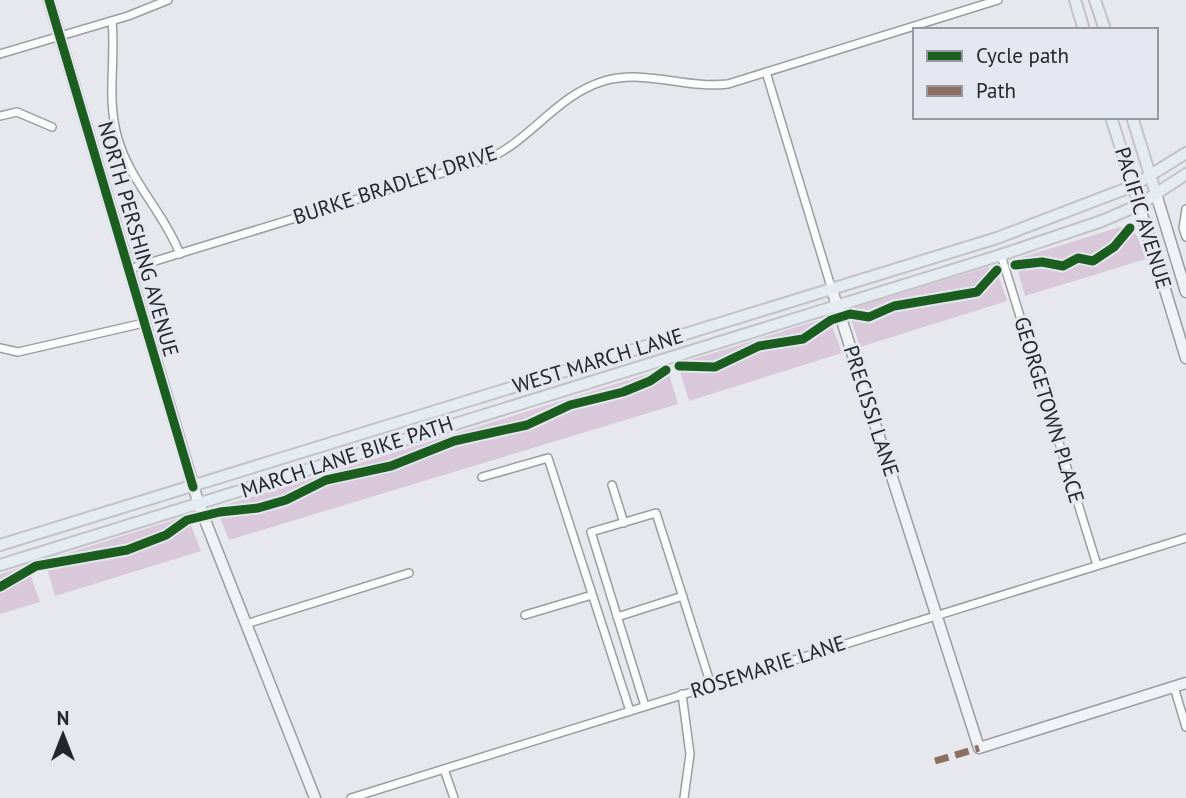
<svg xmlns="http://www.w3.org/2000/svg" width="1186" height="798" viewBox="0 0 1186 798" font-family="'PT Sans',sans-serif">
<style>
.green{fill:#d9c7da}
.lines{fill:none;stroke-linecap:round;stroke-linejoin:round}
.street-casing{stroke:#9c9da1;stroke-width:10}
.secondary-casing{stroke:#9c9da1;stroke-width:13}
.primary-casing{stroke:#c2c3c6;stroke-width:14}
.street{stroke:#fbfcfc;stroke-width:7}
.secondary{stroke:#f0f3f6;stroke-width:10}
.primary{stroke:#e4ebf1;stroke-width:10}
.quiet{stroke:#8d6e63;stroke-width:7;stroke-dasharray:14 7;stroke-linecap:butt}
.cycleway-casing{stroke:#e4e6f0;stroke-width:13}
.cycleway{stroke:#1b5e20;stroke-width:9}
.labels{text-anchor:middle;stroke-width:6;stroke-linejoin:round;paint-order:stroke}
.street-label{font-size:21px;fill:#252629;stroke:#e4e6f0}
</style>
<rect width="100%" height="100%" fill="#e7e8ed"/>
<!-- green -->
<g class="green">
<polygon points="1120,227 1136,234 1146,259 1025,296 1017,268 1022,257"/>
<polygon points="988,267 998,274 1007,301 860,347 851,319 856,307"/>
<polygon points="819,320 831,323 842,353 689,401 679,368 681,363"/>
<polygon points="664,369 669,374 678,404 229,540 219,515 222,506"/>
<polygon points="183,517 190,523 201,551 55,596 47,568 52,558"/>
<polygon points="22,567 28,568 40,602 0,614 0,574"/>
</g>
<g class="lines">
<defs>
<g id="street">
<path d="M112,21c4,40 -6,78 6,118 12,42 46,74 62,115"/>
<polyline points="0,54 128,16 168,0"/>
<polyline points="766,72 832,290"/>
<polyline points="0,116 17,112 52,127"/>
<polyline points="1186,209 1183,228 1186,237"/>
<polyline points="1001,255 1097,565"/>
<path d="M129,269l359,-110c44,-20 69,-64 116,-78 42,-12 82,8 124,3l270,-84"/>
<polyline points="0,348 18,352 144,323"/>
<polyline points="482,477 548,458 630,711"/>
<polyline points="612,485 624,523"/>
<polyline points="525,615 592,595"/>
<polyline points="617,617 683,596"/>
<polyline points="246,624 409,573"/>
<polyline points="1174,687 1186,727"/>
<polyline points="682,694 690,754 684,798"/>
<polyline points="645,706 591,532 656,513 711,685"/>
<polyline points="444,769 454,798"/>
<polyline points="351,798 1186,538"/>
</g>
<g id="secondary">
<polyline points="49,0 199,505 315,798"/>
<polyline points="1156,194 1186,292"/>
<polyline points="1139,205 1186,358"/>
<polyline points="832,290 979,748 1186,683"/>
</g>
<g id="primary">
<polyline points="1075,0 1084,30"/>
<polyline points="1095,0 1105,30"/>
<polyline points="1111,117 1139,205"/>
<polyline points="1132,117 1156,194"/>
<polyline points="0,545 997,238 1133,186 1186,153"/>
<polyline points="0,565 1001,255 1102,221 1139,205 1186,174"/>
</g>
</defs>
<!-- street casing -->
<use href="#street" class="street-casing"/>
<!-- secondary casing -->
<use href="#secondary" class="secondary-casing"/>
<!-- primary casing -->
<use href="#primary" class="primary-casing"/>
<!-- street -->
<use href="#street" class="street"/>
<!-- secondary -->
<use href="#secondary" class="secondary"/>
<!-- primary -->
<use href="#primary" class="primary"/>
<!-- quiet -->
<polyline class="quiet" points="935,761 979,748"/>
<defs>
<g id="cycleway">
<polyline points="49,0 193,487"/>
<polyline points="1015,265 1042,262 1063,266 1078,258 1093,261 1114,247 1130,228"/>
<polyline points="679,366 715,367 759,346 803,339 831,320 850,314 869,317 894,306 977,292 997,270"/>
<polyline points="0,587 36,566 127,550 166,535 187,520 220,512 258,508 286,500 326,480 391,466 454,441 527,425 570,405 623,392 650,381 666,370"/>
</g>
</defs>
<!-- cycleway casing -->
<use href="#cycleway" class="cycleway-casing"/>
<!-- cycleway -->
<use href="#cycleway" class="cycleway"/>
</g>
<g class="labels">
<!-- street labels -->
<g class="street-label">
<text transform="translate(395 185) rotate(-18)" y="7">BURKE BRADLEY DRIVE</text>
<text transform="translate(1143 218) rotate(73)" y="7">PACIFIC AVENUE</text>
<text transform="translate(138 239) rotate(74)" y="7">NORTH PERSHING AVENUE</text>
<text transform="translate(598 361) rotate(-17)" y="7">WEST MARCH LANE</text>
<text transform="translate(1049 410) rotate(73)" y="7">GEORGETOWN PLACE</text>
<text transform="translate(871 411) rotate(72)" y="7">PRECISSI LANE</text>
<text transform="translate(347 457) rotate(-18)" y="7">MARCH LANE BIKE PATH</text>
<text transform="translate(768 667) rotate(-18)" y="7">ROSEMARIE LANE</text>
</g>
</g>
<!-- legend -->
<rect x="913" y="28" width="245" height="91" fill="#e4e6f0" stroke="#9899a0" stroke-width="2"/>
<rect x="927" y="51" width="35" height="10" fill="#1b5e20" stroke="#9899a0" stroke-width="2"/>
<text x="976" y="63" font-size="21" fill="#252629">Cycle path</text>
<rect x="927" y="86" width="35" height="10" fill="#8d6e63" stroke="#9899a0" stroke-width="2"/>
<text x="976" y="98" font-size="21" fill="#252629">Path</text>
<!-- north arrow -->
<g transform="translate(63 735)" stroke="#e4e6f0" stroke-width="5" paint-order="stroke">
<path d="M0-5L12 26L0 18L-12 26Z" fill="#252629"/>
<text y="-10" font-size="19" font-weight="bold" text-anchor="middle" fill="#252629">N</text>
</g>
</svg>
